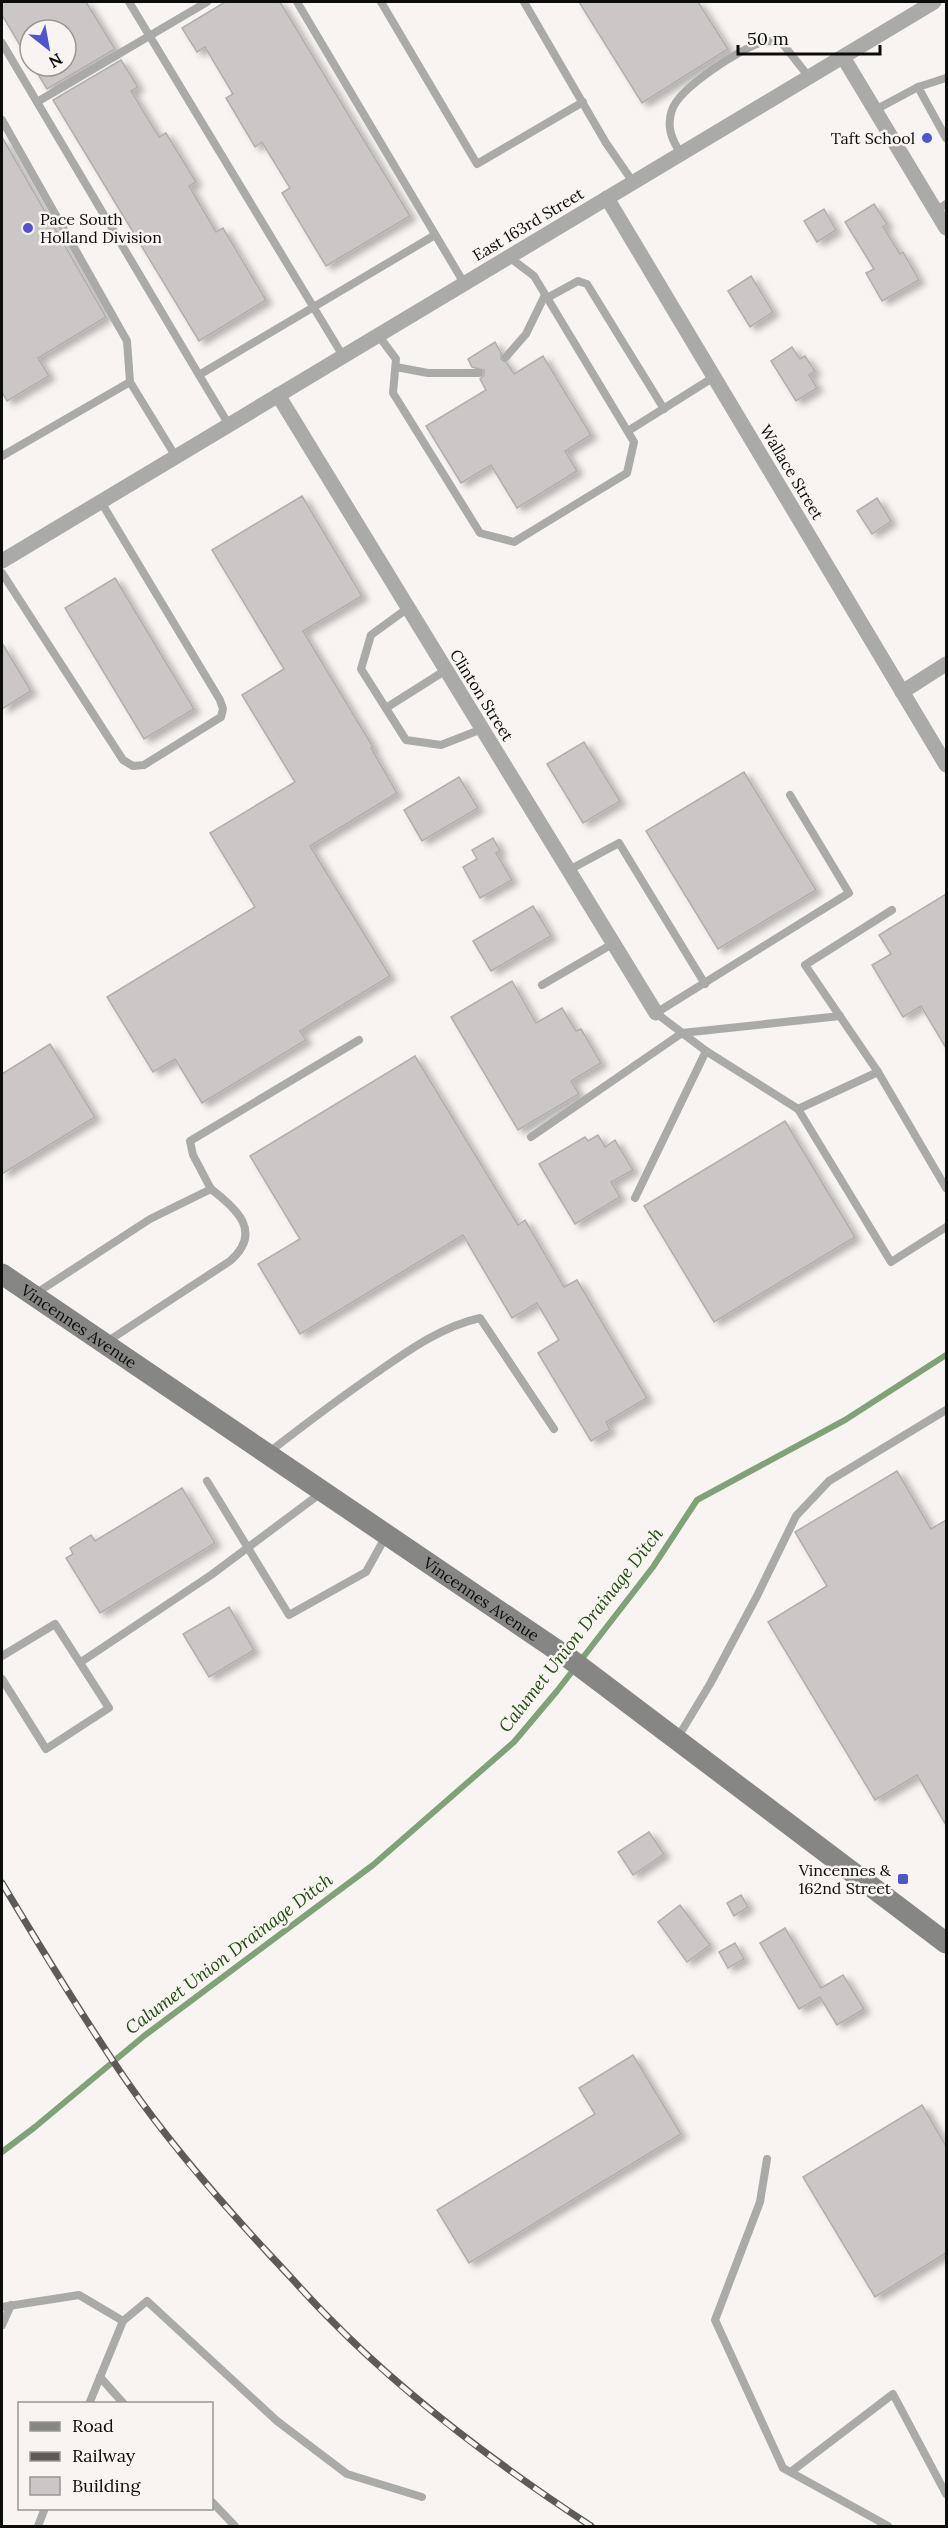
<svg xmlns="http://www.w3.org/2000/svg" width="948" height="2528" viewBox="0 0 948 2528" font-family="Lora,serif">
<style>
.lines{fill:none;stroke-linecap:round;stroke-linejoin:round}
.stream{stroke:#81a178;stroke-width:6}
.building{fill:#cbc7c6;stroke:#b2aeac;stroke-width:1.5;filter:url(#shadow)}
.lane{stroke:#aaaaa9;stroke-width:8}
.street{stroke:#aaaaa9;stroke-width:15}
.secondary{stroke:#868684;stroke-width:21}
.rail-casing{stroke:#5c5b59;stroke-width:7}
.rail{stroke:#f7f4f1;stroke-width:4.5;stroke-dasharray:14;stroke-linecap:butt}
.poi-dot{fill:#5155cb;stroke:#f7f4f1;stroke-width:2}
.labels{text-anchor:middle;stroke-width:5;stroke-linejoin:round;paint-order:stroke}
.poi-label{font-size:16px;fill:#0c0c0b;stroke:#f7f4f1;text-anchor:end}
.street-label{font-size:16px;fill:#0c0c0b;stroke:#f7f4f1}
.water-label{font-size:18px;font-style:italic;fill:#204a0f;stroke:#f7f4f1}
</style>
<defs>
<filter id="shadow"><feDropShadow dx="6" dy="4" stdDeviation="3" flood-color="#0004"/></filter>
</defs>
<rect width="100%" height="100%" fill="#f7f4f1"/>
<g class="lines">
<!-- stream -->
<polyline class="stream" points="2,2152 35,2127 144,2036 373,1865 514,1742 557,1691 653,1567 697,1500 845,1420 946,1355"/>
</g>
<!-- building -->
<g class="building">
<polygon points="2,2 86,2 115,49 47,89 33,66 66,66 66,30 30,30 30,62 2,15"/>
<polygon points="225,2 280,2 410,216 326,266 282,193 290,188 262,142 255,147 226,98 233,94 205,47 197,52 182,28"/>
<polygon points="579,2 698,2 728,49 642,103"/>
<polygon points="121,60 138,87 131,91 159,137 166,133 196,182 189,186 216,232 223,228 266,300 199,341 53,100"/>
<polygon points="2,137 106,317 38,358 49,376 7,401 2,392"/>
<polygon points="874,204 887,224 883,227 900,254 903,252 919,280 882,301 866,273 874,269 845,222"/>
<polygon points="824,209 836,230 817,242 804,221"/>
<polygon points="751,276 773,312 750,327 728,291"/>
<polygon points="495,342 501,353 501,359 507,363 514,374 543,356 591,435 565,451 577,471 517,508 491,465 461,483 426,426 486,390 480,379 484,375 484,370 472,367 468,359"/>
<polygon points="792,347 800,359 805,356 815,371 809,375 817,388 796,401 771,361"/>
<polygon points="302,496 362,596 303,631 373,747 371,748 397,793 310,846 390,976 300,1031 306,1040 202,1103 175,1059 153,1072 107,997 255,907 210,833 295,782 242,695 284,669 212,550"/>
<polygon points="877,498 891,521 872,534 857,511"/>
<polygon points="115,578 194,709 144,739 65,608"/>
<polygon points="2,643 31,691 2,709"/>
<polygon points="584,742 620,801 583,823 547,764"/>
<polygon points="744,772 816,890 718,949 646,831"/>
<polygon points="459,777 478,808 422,841 404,810"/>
<polygon points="493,838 500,851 496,853 512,880 480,898 463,867 477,859 472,850"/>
<polygon points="946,894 946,1048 921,1006 903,1017 872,965 891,954 879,935"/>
<polygon points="533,906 551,936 491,971 473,941"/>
<polygon points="512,981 536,1023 562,1008 576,1031 581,1029 601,1063 571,1081 579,1094 518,1130 451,1017"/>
<polygon points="50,1044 95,1117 2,1174 2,1074"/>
<polygon points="415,1056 518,1225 525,1220 564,1287 577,1280 647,1398 606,1422 610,1430 591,1441 538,1353 559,1340 537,1303 512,1318 463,1235 300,1334 258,1264 300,1239 250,1156"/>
<polygon points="785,1121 855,1237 714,1322 644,1206"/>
<polygon points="598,1135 605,1147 615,1140 633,1170 611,1182 620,1197 575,1224 539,1164 585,1137 588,1141"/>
<polygon points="897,1471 931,1529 946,1520 946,1825 917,1775 875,1800 768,1622 827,1586 795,1532"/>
<polygon points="182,1488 215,1543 100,1613 66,1558 73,1554 70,1548 91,1535 95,1541"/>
<polygon points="229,1607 254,1650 209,1677 183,1634"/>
<polygon points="649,1832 664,1854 633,1875 618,1852"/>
<polygon points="741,1895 748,1907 734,1916 727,1903"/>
<polygon points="680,1905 710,1945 687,1962 658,1922"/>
<polygon points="785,1928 821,1988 843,1975 864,2009 837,2025 820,1997 799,2009 760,1943"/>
<polygon points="735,1943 744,1959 728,1968 719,1952"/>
<polygon points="633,2055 681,2134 469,2263 437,2210 595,2114 579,2088"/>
<polygon points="922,2105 946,2146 946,2253 875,2297 803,2177"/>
</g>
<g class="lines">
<!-- lane -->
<g class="lane">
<polyline points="129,2 343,356"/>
<polyline points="297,2 464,283"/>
<polyline points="381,2 477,164 583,102"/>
<polyline points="524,2 606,143 633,182"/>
<polyline points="2,43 199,375 435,235"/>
<polyline points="918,87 946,78"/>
<polyline points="37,102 207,2"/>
<polyline points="875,110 918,87 946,138"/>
<polyline points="2,120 127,341 130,382"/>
<path d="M681,154c-9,-14 -15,-27 -9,-44 7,-22 69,-62 91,-68 6,-2 13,0 19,1l27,34"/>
<polyline points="936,211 946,204"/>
<polyline points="547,298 578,281 587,284 664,409"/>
<polyline points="378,335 396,359 393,393 480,533 514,542 627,473 634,442 534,276 509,257"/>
<polyline points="506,357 526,334 545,295"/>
<polyline points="396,367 428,373 479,373"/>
<polyline points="199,375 229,425"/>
<polyline points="628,431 714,377"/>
<polyline points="2,456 130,382 176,457"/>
<polyline points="2,573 123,760 133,766 144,765 221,717 223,709 220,700 101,502"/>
<polyline points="408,608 371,635 361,669 406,740 441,745 482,729"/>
<polyline points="386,708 446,670"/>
<polyline points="790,795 849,893 656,1013 706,1051 798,1109 878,1072"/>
<polyline points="569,870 619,843 705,984"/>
<polyline points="892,910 805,965 878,1072 946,1188"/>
<polyline points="542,985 614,943"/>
<polyline points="798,1109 891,1262 946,1227"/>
<polyline points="531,1137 682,1033 840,1016"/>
<polyline points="211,1189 193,1155 190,1141 359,1040"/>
<polyline points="635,1198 706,1051"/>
<path d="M35,1294l115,-75 61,-30c26,20 52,43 19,72l-125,82"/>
<path d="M268,1453c36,-28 73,-56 111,-82 30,-21 64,-45 101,-53l74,111"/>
<polyline points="207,1481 289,1615 366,1572 386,1536"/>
<polyline points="2,1656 55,1624 109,1708 46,1749 2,1679"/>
<polyline points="81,1662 211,1575 321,1493"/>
<polyline points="678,1737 710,1684 757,1596 796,1516 829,1481 946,1410"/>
<polyline points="767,2159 760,2202 715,2320 783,2468 888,2526"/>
<polyline points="2,2307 79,2295 123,2321 89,2404"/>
<polyline points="123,2321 147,2301 277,2421 347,2474 422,2497"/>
<polyline points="2,2325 11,2305"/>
<polyline points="100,2377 124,2404"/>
<polyline points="792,2471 893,2394 946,2494"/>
<polyline points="212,2502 235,2526"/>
<polyline points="38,2526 45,2508"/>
</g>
<!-- street -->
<g class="street">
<polyline points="843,57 946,228"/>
<polyline points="607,198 946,765"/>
<polyline points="278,395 656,1013"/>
<polyline points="2,561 934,2"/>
<polyline points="902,692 946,664"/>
</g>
<!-- secondary -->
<path class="secondary" id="s1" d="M2,1274l568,385 376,284"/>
<defs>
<path id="rail" d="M2,1883c40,67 81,135 126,200 42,61 91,117 141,171 20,21 39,43 59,63 78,80 170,148 263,209"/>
</defs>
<!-- rail casing -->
<use href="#rail" class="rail-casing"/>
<!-- rail -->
<use href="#rail" class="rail"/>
</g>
<!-- markers -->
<g class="poi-dot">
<circle cx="927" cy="138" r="6"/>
<circle cx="28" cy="228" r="6"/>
<rect x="897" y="1873" width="12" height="12" rx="3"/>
</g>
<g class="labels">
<!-- poi labels -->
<g class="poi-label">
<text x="915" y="144">Taft School</text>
<text x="40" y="225" text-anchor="start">Pace South<tspan x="40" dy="18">Holland Division</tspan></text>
<text x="891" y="1876">Vincennes &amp;<tspan x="891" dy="18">162nd Street</tspan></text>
</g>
<!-- street labels -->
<g class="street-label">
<text transform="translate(528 224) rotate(-31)" y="6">East 163rd Street</text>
<text transform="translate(792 472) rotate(59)" y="6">Wallace Street</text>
<text transform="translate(482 695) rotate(58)" y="6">Clinton Street</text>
<text dy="6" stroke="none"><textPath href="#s1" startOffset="93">Vincennes Avenue</textPath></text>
<text dy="6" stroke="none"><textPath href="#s1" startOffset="579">Vincennes Avenue</textPath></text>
</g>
<!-- water labels -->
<g class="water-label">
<text transform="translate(581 1630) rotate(-52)" y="6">Calumet Union Drainage Ditch</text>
<text transform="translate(229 1954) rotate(-37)" y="6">Calumet Union Drainage Ditch</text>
</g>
</g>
<!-- border -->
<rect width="948" height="2528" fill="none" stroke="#0c0c0b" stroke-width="6"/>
<!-- legend -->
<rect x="18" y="2402" width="195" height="108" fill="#f7f4f1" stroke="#999795" stroke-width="1.5"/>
<rect x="30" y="2422" width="30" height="9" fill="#868684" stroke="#999795" stroke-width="1.5"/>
<text x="72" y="2432" font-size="18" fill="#0c0c0b">Road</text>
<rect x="30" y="2452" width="30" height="9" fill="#5c5b59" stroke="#999795" stroke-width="1.5"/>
<text x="72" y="2462" font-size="18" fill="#0c0c0b">Railway</text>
<rect x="30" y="2477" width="30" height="18" fill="#cbc7c6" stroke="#999795" stroke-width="1.5"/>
<text x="72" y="2492" font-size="18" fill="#0c0c0b">Building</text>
<!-- north arrow -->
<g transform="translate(48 48) rotate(149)"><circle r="28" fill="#f7f4f1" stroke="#999795" stroke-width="1.5"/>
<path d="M0-4.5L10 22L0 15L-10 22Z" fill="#5155cb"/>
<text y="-9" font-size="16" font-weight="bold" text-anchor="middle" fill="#0c0c0b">N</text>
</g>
<!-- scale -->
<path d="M738 45v9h142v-9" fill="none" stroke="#0c0c0b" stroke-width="3"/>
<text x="747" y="45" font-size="18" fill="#0c0c0b" stroke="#f7f4f1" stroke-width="4.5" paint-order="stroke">50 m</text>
</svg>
